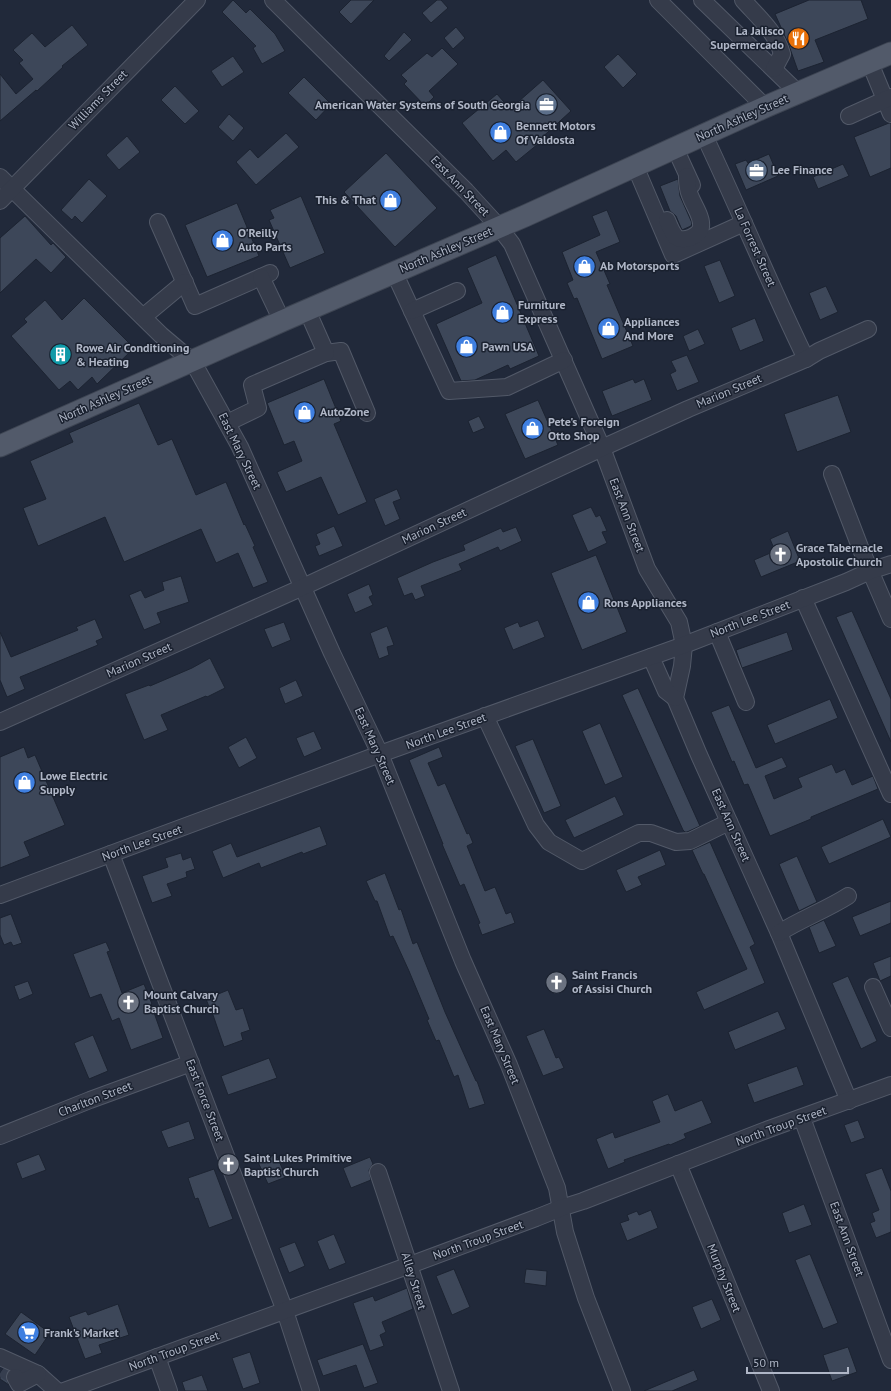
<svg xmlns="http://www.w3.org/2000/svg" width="891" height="1391" viewBox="0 0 891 1391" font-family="'PT Sans',sans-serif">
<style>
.building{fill:#3d4759;stroke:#1c2331}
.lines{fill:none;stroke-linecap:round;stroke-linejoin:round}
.minor-tunnel{stroke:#363e4f;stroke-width:16;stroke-dasharray:16 8;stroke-linecap:butt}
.minor-casing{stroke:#525968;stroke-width:18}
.major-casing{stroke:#3e4553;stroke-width:23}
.minor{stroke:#353b4a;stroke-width:16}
.major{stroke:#525a6a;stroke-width:21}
.labels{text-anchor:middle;stroke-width:3;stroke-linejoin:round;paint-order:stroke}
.poi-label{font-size:12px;font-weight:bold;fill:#afb6c6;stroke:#1a212f;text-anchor:start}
.street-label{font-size:12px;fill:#afb6c6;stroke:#1a212f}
</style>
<rect width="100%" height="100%" fill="#21293a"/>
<!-- building -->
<g class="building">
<polygon points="233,0 246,13 250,9 275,34 285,51 262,64 253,48 256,46 222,12"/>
<polygon points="351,0 374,0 351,24 339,12"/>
<polygon points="437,0 441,0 448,8 431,23 422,13"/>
<polygon points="809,0 861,0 868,19 815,40 824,62 798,71 788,43 775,14"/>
<polygon points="72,25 88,45 62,66 63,67 37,91 36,90 0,121 0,74 16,94 33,79 19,63 23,60 13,50 32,33 45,47"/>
<polygon points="456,27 465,38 453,49 444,38"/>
<polygon points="404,32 412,40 389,61 384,56"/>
<polygon points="442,48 458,64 429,91 434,97 425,106 404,84 407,81 401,75 427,53 432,57"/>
<polygon points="618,54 637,74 623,88 604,67"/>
<polygon points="233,56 244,72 222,87 211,71"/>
<polygon points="304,77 331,104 316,120 288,93"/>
<polygon points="543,80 571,111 537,142 538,144 516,162 506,150 493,161 462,123 497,94 510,109"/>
<polygon points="175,86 199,111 185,124 161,100"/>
<polygon points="229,114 244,128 233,141 218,127"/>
<polygon points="889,123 891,123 891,168 870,177 854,137"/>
<polygon points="286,133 299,147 256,185 236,162 250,149 258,158"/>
<polygon points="127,136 140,152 119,170 106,155"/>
<polygon points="386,153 437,208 395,247 344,192"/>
<polygon points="769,154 778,176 746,190 735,164 746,160 748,163"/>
<polygon points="843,164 849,176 818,189 813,177"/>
<polygon points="89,179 107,196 82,223 75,216 72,220 61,210"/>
<polygon points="678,179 680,196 692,223 691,226 682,230 676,216 670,211 660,186"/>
<polygon points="301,196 325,253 290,268 269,220 274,218 270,210"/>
<polygon points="237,203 259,256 207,277 185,225"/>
<polygon points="607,210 620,242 596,252 610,284 607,285 633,346 602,359 577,298 574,299 567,283 573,280 562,252 600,235 592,216"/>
<polygon points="25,216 51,245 53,243 66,257 51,273 36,259 0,293 0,238"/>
<polygon points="496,255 539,356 510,369 508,365 475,380 461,381 436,324 482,303 467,268"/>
<polygon points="720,260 735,296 719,303 704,266"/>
<polygon points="826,286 838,312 820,320 809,293"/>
<polygon points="84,298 134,348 97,384 92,377 78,390 70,381 59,390 11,336 27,322 24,319 45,300 62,320"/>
<polygon points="755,318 764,341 740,351 731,328"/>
<polygon points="698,329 705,344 689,351 683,336"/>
<polygon points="687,355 699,382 677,391 670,374 676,371 671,361"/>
<polygon points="324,379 341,421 334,424 367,502 338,515 321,477 286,492 277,472 302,461 294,441 284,445 267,403"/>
<polygon points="633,379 635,383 644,379 652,400 612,416 602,391"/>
<polygon points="838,395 851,432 797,452 784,414"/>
<polygon points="538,400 558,445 525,459 505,414"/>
<polygon points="139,403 158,445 172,439 196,495 226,482 244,525 245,524 255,546 253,547 268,582 253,588 238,553 216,563 201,529 124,562 105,517 38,546 23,508 46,499 30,461 73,442 69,433"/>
<polygon points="479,416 485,428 473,433 468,421"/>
<polygon points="397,489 401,499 393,502 400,519 385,526 374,499"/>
<polygon points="591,507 596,517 600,515 607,531 602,532 607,543 588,552 572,515"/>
<polygon points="334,526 343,546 319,556 315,546 320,544 316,534"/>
<polygon points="516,527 522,541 500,551 498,547 459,564 462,570 421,586 425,596 415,600 412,593 404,596 397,578 433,562 465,550 463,545 492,532 501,528 503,532"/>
<polygon points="788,531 800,561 761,577 754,560 775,551 770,539"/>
<polygon points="596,555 627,632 582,650 551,573"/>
<polygon points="181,576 189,602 157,613 161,623 144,630 129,595 141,590 145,598 164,590 162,582"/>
<polygon points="369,584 373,595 369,597 373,605 355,613 347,594"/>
<polygon points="852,611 891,699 891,742 836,617"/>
<polygon points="95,619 103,638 96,641 98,645 20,677 25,689 7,697 0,680 0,632 11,657 78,630 76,627"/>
<polygon points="538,620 545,637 513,650 504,628 518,622 520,627"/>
<polygon points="284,622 291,640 272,648 264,629"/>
<polygon points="387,626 394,645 387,647 389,655 379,659 370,633"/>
<polygon points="787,632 793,650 742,668 736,650"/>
<polygon points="210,658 225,688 207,697 206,696 161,715 168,730 144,740 125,694 149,685 150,686 192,668"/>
<polygon points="296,680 303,696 285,704 279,688"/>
<polygon points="638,688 700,826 687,832 685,832 683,830 622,695"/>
<polygon points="830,699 838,718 775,744 767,725"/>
<polygon points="729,705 756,768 782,757 787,767 765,776 774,799 802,787 798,778 832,764 836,773 845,769 852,785 873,776 878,789 811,817 811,819 770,836 748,784 744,785 734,761 732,762 711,712"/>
<polygon points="600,723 623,777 605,785 582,731"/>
<polygon points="314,731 322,749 304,757 296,738"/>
<polygon points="246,737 257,758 239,768 228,747"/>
<polygon points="533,739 561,806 544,813 515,746"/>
<polygon points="24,747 28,758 35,755 65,825 24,842 30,856 0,868 0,757"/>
<polygon points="439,747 443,757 428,763 438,786 445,783 467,834 469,833 473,843 467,846 485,891 495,887 506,914 511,912 515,923 482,935 478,924 480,923 464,884 460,886 442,844 443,844 409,760"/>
<polygon points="615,796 624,815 574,838 565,820"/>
<polygon points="883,819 891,837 829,864 821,847"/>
<polygon points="320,826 327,845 303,854 302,852 261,868 259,863 223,878 212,851 231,843 237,857"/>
<polygon points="710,842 755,944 750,947 765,983 704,1010 696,992 747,969 704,874 703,874 692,850"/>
<polygon points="660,850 666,865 638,877 642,885 626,892 616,870"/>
<polygon points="181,853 183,860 191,857 195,869 186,872 187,877 167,884 172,896 152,903 142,876 168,867 165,858"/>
<polygon points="797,856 817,902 799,911 779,864"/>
<polygon points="385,873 399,910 401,909 413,944 417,942 445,1012 476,1081 477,1081 485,1104 469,1109 458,1075 454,1077 439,1040 436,1041 427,1020 429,1019 409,971 393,936 390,937 377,901 375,901 366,881"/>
<polygon points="891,901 891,923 860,936 852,917"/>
<polygon points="11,914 22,943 13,946 11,942 4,945 0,935 0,918"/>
<polygon points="824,920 836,946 819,953 809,927"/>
<polygon points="106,942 110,951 107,952 122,993 144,984 152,1004 151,1004 163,1038 131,1050 119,1018 112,1021 101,994 90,998 73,954"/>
<polygon points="891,956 891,976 880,981 873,963"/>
<polygon points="848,976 877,1041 861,1049 832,983"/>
<polygon points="28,981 33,994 19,1000 14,986"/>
<polygon points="228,990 236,1010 243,1008 250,1030 241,1033 243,1040 224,1047 212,1012 211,1012 206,999"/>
<polygon points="778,1011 786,1029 735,1050 728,1032"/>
<polygon points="544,1029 556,1058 559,1057 564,1068 543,1076 526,1036"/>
<polygon points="93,1035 108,1071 89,1079 74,1043"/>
<polygon points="269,1058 277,1078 228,1095 221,1076"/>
<polygon points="797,1066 804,1085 754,1103 747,1084"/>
<polygon points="668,1094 675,1111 702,1100 712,1123 684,1134 686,1138 670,1145 669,1144 624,1160 625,1162 608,1169 596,1139 613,1132 615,1138 660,1122 652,1101"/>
<polygon points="858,1120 865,1138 851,1143 844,1125"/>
<polygon points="189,1121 195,1139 168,1148 161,1131"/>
<polygon points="39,1154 46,1170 22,1179 16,1163"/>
<polygon points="276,1154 286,1177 268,1184 258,1162"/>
<polygon points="370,1157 373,1164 369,1170 371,1180 351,1188 343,1168"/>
<polygon points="882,1168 891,1191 891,1232 876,1238 870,1223 875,1221 872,1213 879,1210 865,1174"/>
<polygon points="214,1169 233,1219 209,1228 198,1198 195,1199 188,1178"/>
<polygon points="804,1204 812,1225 789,1233 782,1213"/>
<polygon points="651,1210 658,1228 627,1241 620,1223 629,1220 627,1215 637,1211 639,1215"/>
<polygon points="334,1234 346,1263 329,1270 317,1241"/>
<polygon points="295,1242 305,1266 289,1273 279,1248"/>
<polygon points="810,1254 838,1323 823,1329 795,1260"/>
<polygon points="454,1269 470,1307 452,1315 436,1276"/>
<polygon points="526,1269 547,1271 546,1286 524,1283"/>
<polygon points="407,1288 413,1309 382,1322 386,1332 380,1335 384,1346 370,1351 353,1303 373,1296 375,1301"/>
<polygon points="712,1299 721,1320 701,1329 692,1307"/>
<polygon points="118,1304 129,1335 99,1345 102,1353 85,1359 69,1317 86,1311 88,1315"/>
<polygon points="21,1312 50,1333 35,1355 5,1334"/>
<polygon points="363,1344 378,1383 364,1388 356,1365 323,1376 317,1360"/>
<polygon points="848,1347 857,1372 832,1381 823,1355"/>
<polygon points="250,1352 260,1383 243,1389 232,1358"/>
<polygon points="3,1369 8,1371 6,1377 9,1385 0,1379 0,1373"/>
<polygon points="694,1370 698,1380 672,1391 644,1391"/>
<polygon points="202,1375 208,1391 185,1391 182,1382"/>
</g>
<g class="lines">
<!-- minor-tunnel -->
<polyline class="minor-tunnel" points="3,1369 15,1377"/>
<defs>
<g id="minor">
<polyline points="273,0 466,191 499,227 512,244 602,448 647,569 679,622 684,645 682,666 675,698 699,755 779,933 849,1101"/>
<polyline points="658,0 765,107"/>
<polyline points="702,0 798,93"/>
<path d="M743,0c15,17 33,32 39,54l-8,15"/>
<polyline points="870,63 891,114"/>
<polyline points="849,116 891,97"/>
<path d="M704,135c35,74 66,150 102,224"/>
<polyline points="675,148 692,185"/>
<polyline points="635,166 673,255 744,223"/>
<polyline points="0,177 161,335 193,362 240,447 332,653 380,754 463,961 509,1065 557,1188 565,1232 586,1298 622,1391"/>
<polyline points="0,201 197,0"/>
<path d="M667,220c2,5 5,13 9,17 7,6 24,-1 25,-10 2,-12 -12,-27 -13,-39 -1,-4 -1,-8 -1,-12"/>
<polyline points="158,222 195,306 270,273"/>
<polyline points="394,272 449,391 507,387 564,360"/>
<polyline points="261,277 282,321"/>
<polyline points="412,311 457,291"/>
<polyline points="143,317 185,282"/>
<polyline points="326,353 341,351 367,413"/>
<polyline points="227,423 258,408 252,385 326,353 307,310"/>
<polyline points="832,474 860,547 891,619"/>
<polyline points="803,598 891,794"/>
<polyline points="717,632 746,702"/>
<polyline points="651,657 666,691 675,698"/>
<polyline points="485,716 536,825 549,842 582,861 639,833 651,833 676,842 690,841 729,822"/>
<polyline points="0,722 303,587 602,448 688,409 806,359 819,351 868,329"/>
<polyline points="111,854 285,1311 311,1391"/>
<polyline points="0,895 380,754 684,645 846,582 870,571 891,564"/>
<path d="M779,933c22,-14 47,-23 69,-37"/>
<polyline points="873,987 891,1028"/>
<polyline points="802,1118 891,1360"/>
<polyline points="0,1136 90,1100 191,1063"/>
<polyline points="678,1164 771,1391"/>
<polyline points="378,1172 451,1391"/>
<polyline points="0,1357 38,1374 57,1391"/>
<polyline points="157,1357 169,1391"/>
<polyline points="15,1377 19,1384 38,1374"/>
<polyline points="64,1391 410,1265 536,1218 561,1208 583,1201 769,1129 891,1085"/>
</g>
<polyline id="major" points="0,446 282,321 525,216 765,107 891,53"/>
</defs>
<!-- minor casing -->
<use href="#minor" class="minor-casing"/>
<!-- major casing -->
<use href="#major" class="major-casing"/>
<!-- minor -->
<use href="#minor" class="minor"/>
<!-- major -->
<use href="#major" class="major"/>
</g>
<!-- icons -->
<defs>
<symbol id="restaurant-disc" viewBox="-11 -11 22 22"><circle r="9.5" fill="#e8710a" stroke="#1a212f"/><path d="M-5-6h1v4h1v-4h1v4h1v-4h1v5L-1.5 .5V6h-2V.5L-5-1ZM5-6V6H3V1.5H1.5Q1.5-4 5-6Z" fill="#fff"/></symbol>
<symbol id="office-disc" viewBox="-11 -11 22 22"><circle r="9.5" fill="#5c6f8a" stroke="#1a212f"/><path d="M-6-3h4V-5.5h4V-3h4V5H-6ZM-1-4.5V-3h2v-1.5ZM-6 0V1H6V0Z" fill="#fff"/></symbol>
<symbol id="shop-disc" viewBox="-11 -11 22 22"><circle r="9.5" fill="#3f7fe0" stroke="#1a212f"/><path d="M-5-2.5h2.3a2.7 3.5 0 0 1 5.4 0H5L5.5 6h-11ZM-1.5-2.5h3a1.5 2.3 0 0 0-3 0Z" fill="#fff"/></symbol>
<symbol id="building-disc" viewBox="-11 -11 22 22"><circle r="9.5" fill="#0f9aa8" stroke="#1a212f"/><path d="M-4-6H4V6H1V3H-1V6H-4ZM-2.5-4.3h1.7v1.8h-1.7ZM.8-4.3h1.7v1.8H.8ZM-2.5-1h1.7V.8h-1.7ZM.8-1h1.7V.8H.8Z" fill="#fff"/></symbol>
<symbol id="church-disc" viewBox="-11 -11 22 22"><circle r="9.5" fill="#6b7280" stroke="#1a212f"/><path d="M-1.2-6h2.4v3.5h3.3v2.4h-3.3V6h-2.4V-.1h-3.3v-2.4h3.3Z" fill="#fff"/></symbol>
<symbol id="supermarket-disc" viewBox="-11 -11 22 22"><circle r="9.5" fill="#3f7fe0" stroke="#1a212f"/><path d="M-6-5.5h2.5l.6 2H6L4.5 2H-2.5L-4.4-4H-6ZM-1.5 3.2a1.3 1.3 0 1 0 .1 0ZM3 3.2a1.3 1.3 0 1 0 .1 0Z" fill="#fff"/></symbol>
</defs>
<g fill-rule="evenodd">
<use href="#restaurant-disc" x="786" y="26" width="25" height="25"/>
<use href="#office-disc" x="534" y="92" width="25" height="25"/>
<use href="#shop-disc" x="488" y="120" width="25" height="25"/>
<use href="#office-disc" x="744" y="158" width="25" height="25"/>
<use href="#shop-disc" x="378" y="188" width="25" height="25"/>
<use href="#shop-disc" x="210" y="228" width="25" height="25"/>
<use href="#shop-disc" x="572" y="254" width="25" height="25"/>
<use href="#shop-disc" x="490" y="300" width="25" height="25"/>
<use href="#shop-disc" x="596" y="316" width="25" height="25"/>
<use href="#shop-disc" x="454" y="334" width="25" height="25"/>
<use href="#building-disc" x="48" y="342" width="25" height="25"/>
<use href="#shop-disc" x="292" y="400" width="25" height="25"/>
<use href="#shop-disc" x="520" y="416" width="25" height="25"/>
<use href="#church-disc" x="768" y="542" width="25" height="25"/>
<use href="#shop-disc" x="576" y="590" width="25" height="25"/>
<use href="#shop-disc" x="12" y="770" width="25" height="25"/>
<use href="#church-disc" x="544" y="970" width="25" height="25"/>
<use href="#church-disc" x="116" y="990" width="25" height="25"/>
<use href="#church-disc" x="216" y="1152" width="25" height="25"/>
<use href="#supermarket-disc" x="16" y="1320" width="25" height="25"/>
</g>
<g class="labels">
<!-- poi labels -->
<g class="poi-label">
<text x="784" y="35" text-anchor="end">La Jalisco<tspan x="784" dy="14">Supermercado</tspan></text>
<text x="530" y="109" text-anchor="end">American Water Systems of South Georgia</text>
<text x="516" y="130">Bennett Motors<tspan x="516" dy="14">Of Valdosta</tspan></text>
<text x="772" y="174">Lee Finance</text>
<text x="376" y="204" text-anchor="end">This &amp; That</text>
<text x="238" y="237">O'Reilly<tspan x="238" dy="14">Auto Parts</tspan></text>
<text x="600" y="270">Ab Motorsports</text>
<text x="518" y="309">Furniture<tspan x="518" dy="14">Express</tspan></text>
<text x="624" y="326">Appliances<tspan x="624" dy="14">And More</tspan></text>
<text x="482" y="351">Pawn USA</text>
<text x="76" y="352">Rowe Air Conditioning<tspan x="76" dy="14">&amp; Heating</tspan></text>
<text x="320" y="416">AutoZone</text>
<text x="548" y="426">Pete's Foreign<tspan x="548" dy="14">Otto Shop</tspan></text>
<text x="796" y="552">Grace Tabernacle<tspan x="796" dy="14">Apostolic Church</tspan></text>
<text x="604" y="607">Rons Appliances</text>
<text x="40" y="780">Lowe Electric<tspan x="40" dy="14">Supply</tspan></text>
<text x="572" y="979">Saint Francis<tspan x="572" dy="14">of Assisi Church</tspan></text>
<text x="144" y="999">Mount Calvary<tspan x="144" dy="14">Baptist Church</tspan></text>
<text x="244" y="1162">Saint Lukes Primitive<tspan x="244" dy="14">Baptist Church</tspan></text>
<text x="44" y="1337">Frank's Market</text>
</g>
<!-- street labels -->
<g class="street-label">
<text transform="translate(98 100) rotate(-46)" y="4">Williams Street</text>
<text transform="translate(742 118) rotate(-24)" y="4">North Ashley Street</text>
<text transform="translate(460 186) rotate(46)" y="4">East Ann Street</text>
<text transform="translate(755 247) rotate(66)" y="4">La Forrest Street</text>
<text transform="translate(446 250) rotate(-23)" y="4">North Ashley Street</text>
<text transform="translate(729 391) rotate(-23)" y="4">Marion Street</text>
<text transform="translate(105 399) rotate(-24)" y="4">North Ashley Street</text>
<text transform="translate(240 451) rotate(64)" y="4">East Mary Street</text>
<text transform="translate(627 515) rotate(69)" y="4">East Ann Street</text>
<text transform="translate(434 526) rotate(-25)" y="4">Marion Street</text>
<text transform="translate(750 619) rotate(-21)" y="4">North Lee Street</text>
<text transform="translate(139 660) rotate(-24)" y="4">Marion Street</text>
<text transform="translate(446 731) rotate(-20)" y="4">North Lee Street</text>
<text transform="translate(375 746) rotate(66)" y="4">East Mary Street</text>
<text transform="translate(731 825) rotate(66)" y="4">East Ann Street</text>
<text transform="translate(142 843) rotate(-20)" y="4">North Lee Street</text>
<text transform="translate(500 1045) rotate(67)" y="4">East Mary Street</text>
<text transform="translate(95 1099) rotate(-21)" y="4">Charlton Street</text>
<text transform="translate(205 1100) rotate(69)" y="4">East Force Street</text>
<text transform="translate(781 1126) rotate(-20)" y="4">North Troup Street</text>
<text transform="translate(847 1239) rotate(70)" y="4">East Ann Street</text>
<text transform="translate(478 1240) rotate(-20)" y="4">North Troup Street</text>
<text transform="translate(724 1278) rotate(68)" y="4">Murphy Street</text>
<text transform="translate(414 1281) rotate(73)" y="4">Alley Street</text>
<text transform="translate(174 1351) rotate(-20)" y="4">North Troup Street</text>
</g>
</g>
<!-- scale -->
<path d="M747 1367v6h101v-6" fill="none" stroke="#afb6c6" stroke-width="2"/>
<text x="753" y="1367" font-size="12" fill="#afb6c6" stroke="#1a212f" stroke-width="3" paint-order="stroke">50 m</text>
</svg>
